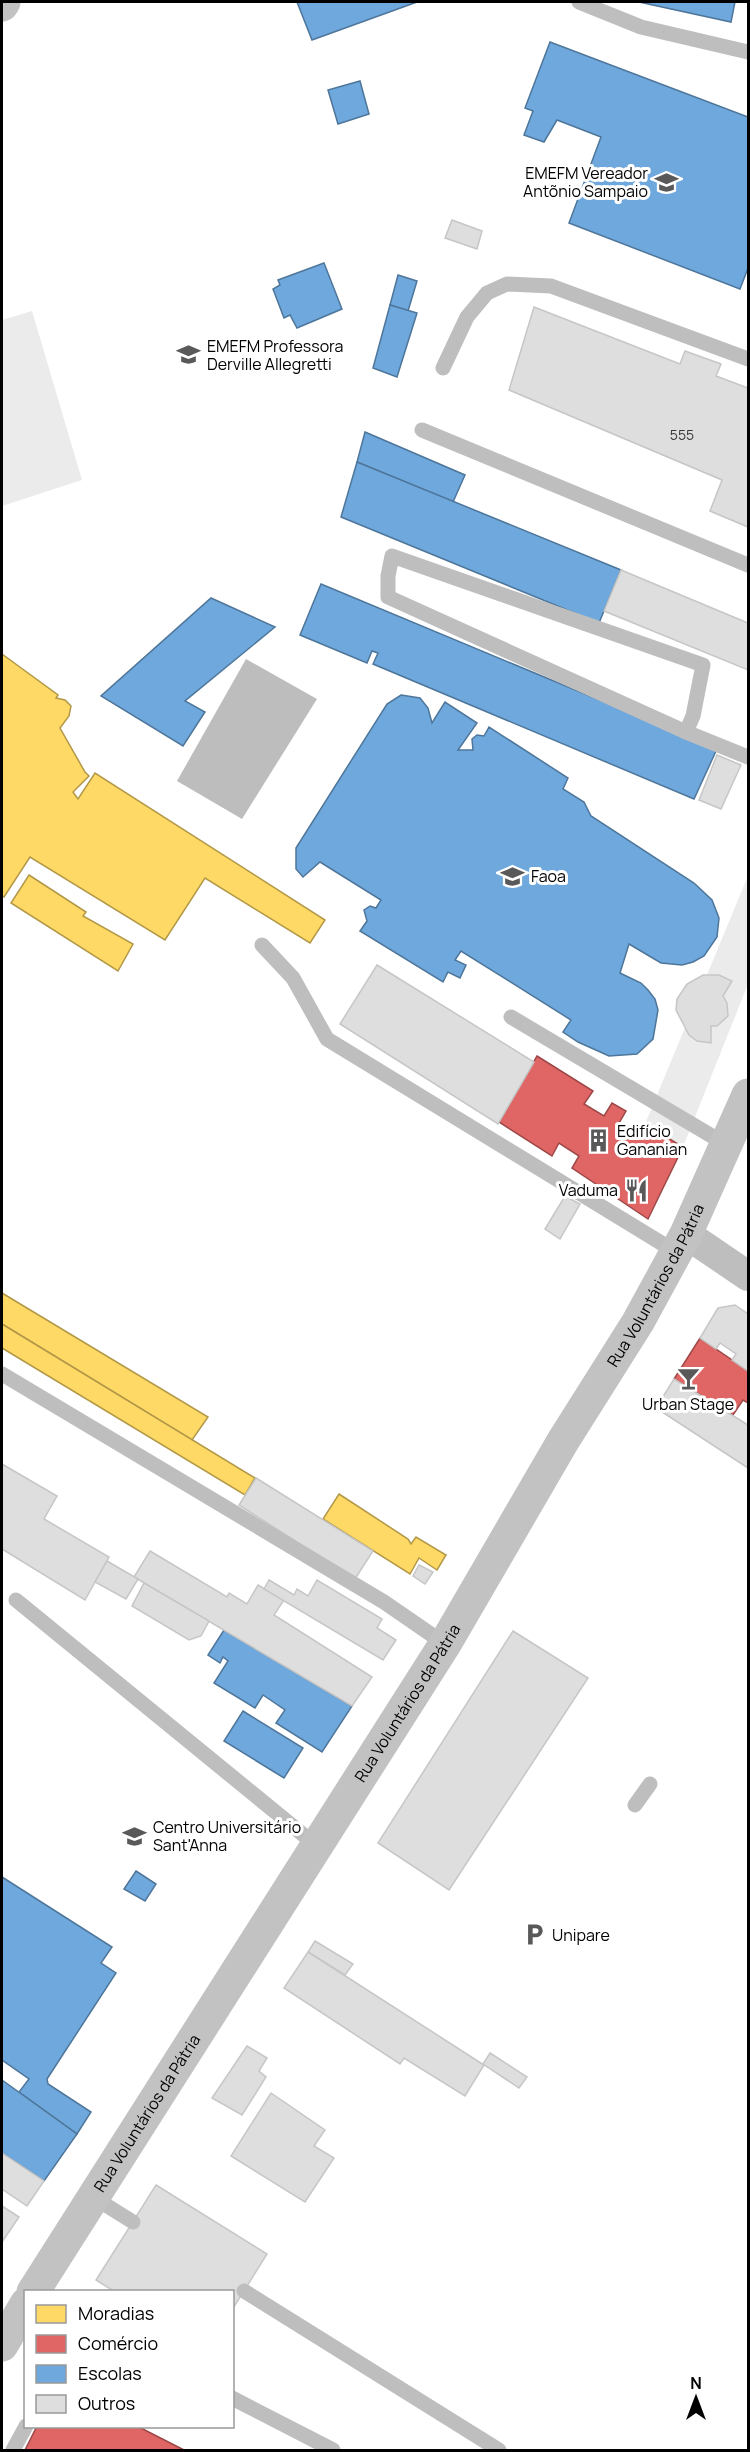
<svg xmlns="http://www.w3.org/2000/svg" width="750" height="2452" viewBox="0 0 750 2452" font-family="Manrope,sans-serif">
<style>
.green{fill:#ebebeb}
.water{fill:#bdbdbd}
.homes{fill:#ffd966;stroke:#b29847;stroke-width:1.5}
.shops{fill:#e06666;stroke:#9d4747;stroke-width:1.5}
.schools{fill:#6fa8dc;stroke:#4e769a;stroke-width:1.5}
.building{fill:#dedede;stroke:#c6c6c6;stroke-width:1.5}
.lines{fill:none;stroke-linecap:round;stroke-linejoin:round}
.lane{stroke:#bebebe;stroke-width:15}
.street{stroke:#bebebe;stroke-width:30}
.secondary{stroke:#c2c2c2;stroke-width:33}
.labels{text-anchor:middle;stroke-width:6;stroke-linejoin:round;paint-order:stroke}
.number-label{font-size:14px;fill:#383838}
.poi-label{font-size:16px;fill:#000;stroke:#fff;text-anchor:start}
.street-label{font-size:16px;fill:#000;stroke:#fff}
</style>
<rect width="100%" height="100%" fill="#fff"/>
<!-- green -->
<g class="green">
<polygon points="32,311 82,480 2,506 2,320"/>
<polygon points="748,876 748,984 683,1147 645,1124"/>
</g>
<!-- water -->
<polygon class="water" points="246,659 317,699 242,819 177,781"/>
<!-- homes -->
<g class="homes">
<polygon points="2,654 58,695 56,698 65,700 71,706 69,716 60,728 85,772 89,776 73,792 78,799 95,773 325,920 310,943 205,878 165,940 30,857 4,897 2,896"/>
<polygon points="29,875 86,912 83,916 133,944 118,971 11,903"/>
<polygon points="2,1293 208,1417 192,1440 2,1324"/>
<polygon points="2,1324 255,1478 245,1495 2,1348"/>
<polygon points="339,1494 408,1539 411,1544 416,1537 446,1555 437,1570 419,1558 410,1574 323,1519"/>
</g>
<!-- shops -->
<g class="shops">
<polygon points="537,1056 593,1091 584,1104 604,1116 612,1103 626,1111 618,1125 637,1137 645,1124 683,1147 648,1219 572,1168 579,1156 559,1143 552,1156 499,1122"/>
<polygon points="700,1338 748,1371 748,1403 743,1400 733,1415 674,1379"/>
<polygon points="37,2426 137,2426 184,2450 25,2450"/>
</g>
<!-- schools -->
<g class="schools">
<polygon points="297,2 417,2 312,40"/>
<polygon points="639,2 735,2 731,22"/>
<polygon points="550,42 748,117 748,268 740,289 569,223 601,137 557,120 544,142 524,135 533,111 525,108"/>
<polygon points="360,81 369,114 338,124 328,90"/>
<polygon points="324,263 342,309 297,328 290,315 284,318 273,289 280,285 278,280"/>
<polygon points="398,275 417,281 408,311 390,305"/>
<polygon points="390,305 417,313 397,377 373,368"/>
<polygon points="365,432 465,475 453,502 357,462"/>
<polygon points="357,462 621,570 599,623 341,517"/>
<polygon points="321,584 717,749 694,799 373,664 378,653 372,651 367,663 300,635"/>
<polygon points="211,598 275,627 185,701 205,712 183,746 101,696"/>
<polygon points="401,695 420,698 428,708 432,723 445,702 477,723 458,750 473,750 472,739 477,735 484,736 489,727 568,778 563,789 584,802 591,816 694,883 712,900 719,918 717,937 704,956 693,962 682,965 661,963 629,944 620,973 641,983 648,990 655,999 658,1010 653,1039 637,1054 609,1056 578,1042 563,1032 571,1020 461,951 455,960 466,965 460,978 448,972 443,982 360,931 367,921 364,910 370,906 376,908 381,900 320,862 303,877 296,869 296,848 387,704"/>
<polygon points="224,1630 352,1706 322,1752 276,1723 285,1710 263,1695 255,1708 214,1683 228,1661 223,1657 220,1663 208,1655"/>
<polygon points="243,1711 303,1748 284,1778 224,1741"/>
<polygon points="136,1871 156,1884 145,1901 124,1889"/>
<polygon points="2,1877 112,1947 101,1963 116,1973 47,2079 48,2084 91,2112 77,2134 19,2092 29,2079 2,2060"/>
<polygon points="2,2080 77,2134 44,2181 2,2153"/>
</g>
<!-- building -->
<g class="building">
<polygon points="452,220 482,231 477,249 445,238"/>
<polygon points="534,307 680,364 685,351 721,364 716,376 748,388 748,527 710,511 722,480 509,390"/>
<polygon points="621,570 748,623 748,670 604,611"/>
<polygon points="717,755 741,765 721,809 699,800"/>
<polygon points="377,965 534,1062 498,1124 340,1024"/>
<polygon points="703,975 719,975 732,981 723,996 727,1003 728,1016 717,1026 711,1026 711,1043 697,1041 689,1035 676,1010 677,999 687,984"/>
<polygon points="565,1196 580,1204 560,1239 545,1229"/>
<polygon points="735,1305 748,1314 748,1371 732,1360 736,1354 720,1343 716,1349 700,1338 718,1308"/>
<polygon points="674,1379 748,1425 748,1468 656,1408"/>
<polygon points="2,1464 57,1496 44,1519 109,1557 85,1600 2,1549"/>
<polygon points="256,1478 373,1551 355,1579 239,1505"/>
<polygon points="150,1551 227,1597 229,1593 247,1604 258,1585 284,1600 274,1615 372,1677 352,1706 134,1577"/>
<polygon points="107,1561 138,1579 126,1599 95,1582"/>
<polygon points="419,1565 433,1572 425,1584 413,1576"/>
<polygon points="269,1580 294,1595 297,1589 308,1596 317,1580 382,1619 377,1628 396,1640 383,1660 264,1589"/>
<polygon points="144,1583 209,1621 201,1636 189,1640 132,1606"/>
<polygon points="513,1631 588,1678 449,1890 378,1843"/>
<polygon points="315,1941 353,1964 345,1975 308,1952"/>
<polygon points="308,1952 484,2065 465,2096 404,2058 400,2064 284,1988"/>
<polygon points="247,2046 267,2058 259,2071 266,2077 242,2115 212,2098"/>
<polygon points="490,2053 527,2077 519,2088 483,2064"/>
<polygon points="271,2093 325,2130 314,2146 334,2158 305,2202 231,2156"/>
<polygon points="2,2153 44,2181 27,2206 2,2189"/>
<polygon points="156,2185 267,2254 232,2310 232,2292 115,2292 96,2280"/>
<polygon points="2,2206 19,2217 2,2242"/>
</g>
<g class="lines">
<!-- lane -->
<g class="lane">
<polyline points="579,2 641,27 748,52"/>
<polyline points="443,368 467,317 487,293 507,284 551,286 748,359"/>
<polyline points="422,430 748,565"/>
<polygon points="392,556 703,665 693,716 686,732 388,597 388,576"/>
<polyline points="686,732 748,757"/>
<polyline points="262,945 293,978 327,1039 676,1252"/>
<polyline points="511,1017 727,1145"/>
<polyline points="2,1374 384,1602 445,1644"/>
<polyline points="16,1600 317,1846"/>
<polyline points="635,1805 650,1784"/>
<polyline points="93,2197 133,2222"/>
<polyline points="244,2291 499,2450"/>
<polyline points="232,2398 333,2450"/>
<polyline points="13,2450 26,2426"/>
</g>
<!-- street -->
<polyline class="street" points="686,1234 748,1276"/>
<!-- secondary -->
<g class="secondary">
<polyline points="2,5 4,2"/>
<path id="s1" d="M33,2292l412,-648 118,-203 75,-119 48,-88 62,-139"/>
<polyline points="2,2345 26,2304"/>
</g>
</g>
<!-- icons -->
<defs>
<symbol id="school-bare" viewBox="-9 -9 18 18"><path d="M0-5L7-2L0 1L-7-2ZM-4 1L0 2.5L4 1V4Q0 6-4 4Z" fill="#595959" stroke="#fff" stroke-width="2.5" paint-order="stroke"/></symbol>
<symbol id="university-bare" viewBox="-9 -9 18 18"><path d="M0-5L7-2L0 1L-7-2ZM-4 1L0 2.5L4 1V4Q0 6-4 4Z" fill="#595959" stroke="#fff" stroke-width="2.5" paint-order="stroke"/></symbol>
<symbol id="building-bare" viewBox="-9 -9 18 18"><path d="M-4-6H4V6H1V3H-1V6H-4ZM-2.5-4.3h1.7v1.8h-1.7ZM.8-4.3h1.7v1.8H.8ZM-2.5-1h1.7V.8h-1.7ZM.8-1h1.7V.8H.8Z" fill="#595959" stroke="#fff" stroke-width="2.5" paint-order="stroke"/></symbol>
<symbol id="restaurant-bare" viewBox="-9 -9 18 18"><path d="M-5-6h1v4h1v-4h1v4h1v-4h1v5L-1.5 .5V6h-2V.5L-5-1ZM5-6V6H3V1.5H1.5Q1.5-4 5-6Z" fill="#595959" stroke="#fff" stroke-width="2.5" paint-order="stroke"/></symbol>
<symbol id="bar-bare" viewBox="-9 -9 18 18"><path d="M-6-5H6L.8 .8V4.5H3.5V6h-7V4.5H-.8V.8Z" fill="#595959" stroke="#fff" stroke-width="2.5" paint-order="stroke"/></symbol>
<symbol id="parking-bare" viewBox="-9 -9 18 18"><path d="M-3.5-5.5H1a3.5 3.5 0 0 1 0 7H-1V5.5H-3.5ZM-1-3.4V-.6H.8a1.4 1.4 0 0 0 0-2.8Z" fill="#595959" stroke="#fff" stroke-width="2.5" paint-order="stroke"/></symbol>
</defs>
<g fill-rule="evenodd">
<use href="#school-bare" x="650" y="166" width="33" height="33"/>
<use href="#school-bare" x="172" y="338" width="33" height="33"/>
<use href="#university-bare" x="496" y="860" width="33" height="33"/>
<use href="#building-bare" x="582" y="1124" width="33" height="33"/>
<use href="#restaurant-bare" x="620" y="1174" width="33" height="33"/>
<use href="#bar-bare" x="672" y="1362" width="33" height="33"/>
<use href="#university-bare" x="118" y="1820" width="33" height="33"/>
<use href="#parking-bare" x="518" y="1918" width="33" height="33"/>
</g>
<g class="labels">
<!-- number labels -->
<g class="number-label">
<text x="682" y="440">555</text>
</g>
<!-- poi labels -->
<g class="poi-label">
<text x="648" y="179" text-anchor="end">EMEFM Vereador<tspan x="648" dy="18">Antõnio Sampaio</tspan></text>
<text x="207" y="352">EMEFM Professora<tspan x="207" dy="18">Derville Allegretti</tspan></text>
<text x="531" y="882">Faoa</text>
<text x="617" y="1137">Edifício<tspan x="617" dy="18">Gananian</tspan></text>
<text x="618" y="1196" text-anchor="end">Vaduma</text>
<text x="688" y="1410" text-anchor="middle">Urban Stage</text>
<text x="153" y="1833">Centro Universitário<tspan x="153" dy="18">Sant'Anna</tspan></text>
<text x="552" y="1941">Unipare</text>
</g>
<!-- street labels -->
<g class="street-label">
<text dy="6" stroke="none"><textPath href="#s1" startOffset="1184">Rua Voluntários da Pátria</textPath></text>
<text dy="6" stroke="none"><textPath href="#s1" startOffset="698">Rua Voluntários da Pátria</textPath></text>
<text dy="6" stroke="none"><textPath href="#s1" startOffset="212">Rua Voluntários da Pátria</textPath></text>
</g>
</g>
<!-- border -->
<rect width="750" height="2452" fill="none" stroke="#000000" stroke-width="6"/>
<!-- legend -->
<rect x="24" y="2290" width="210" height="138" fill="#ffffff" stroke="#999999" stroke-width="1.5"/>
<rect x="36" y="2305" width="30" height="18" fill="#ffd966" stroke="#999999" stroke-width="1.5"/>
<text x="78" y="2320" font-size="18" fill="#000000">Moradias</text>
<rect x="36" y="2335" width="30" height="18" fill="#e06666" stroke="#999999" stroke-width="1.5"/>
<text x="78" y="2350" font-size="18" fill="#000000">Comércio</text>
<rect x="36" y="2365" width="30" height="18" fill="#6fa8dc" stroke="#999999" stroke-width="1.5"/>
<text x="78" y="2380" font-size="18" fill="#000000">Escolas</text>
<rect x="36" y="2395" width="30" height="18" fill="#dedede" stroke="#999999" stroke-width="1.5"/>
<text x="78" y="2410" font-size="18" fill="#000000">Outros</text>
<!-- north arrow -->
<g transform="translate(696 2398)" stroke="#ffffff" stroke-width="4.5" paint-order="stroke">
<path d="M0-4.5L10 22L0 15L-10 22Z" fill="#000000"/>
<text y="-9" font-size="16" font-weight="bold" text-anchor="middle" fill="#000000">N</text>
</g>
</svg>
